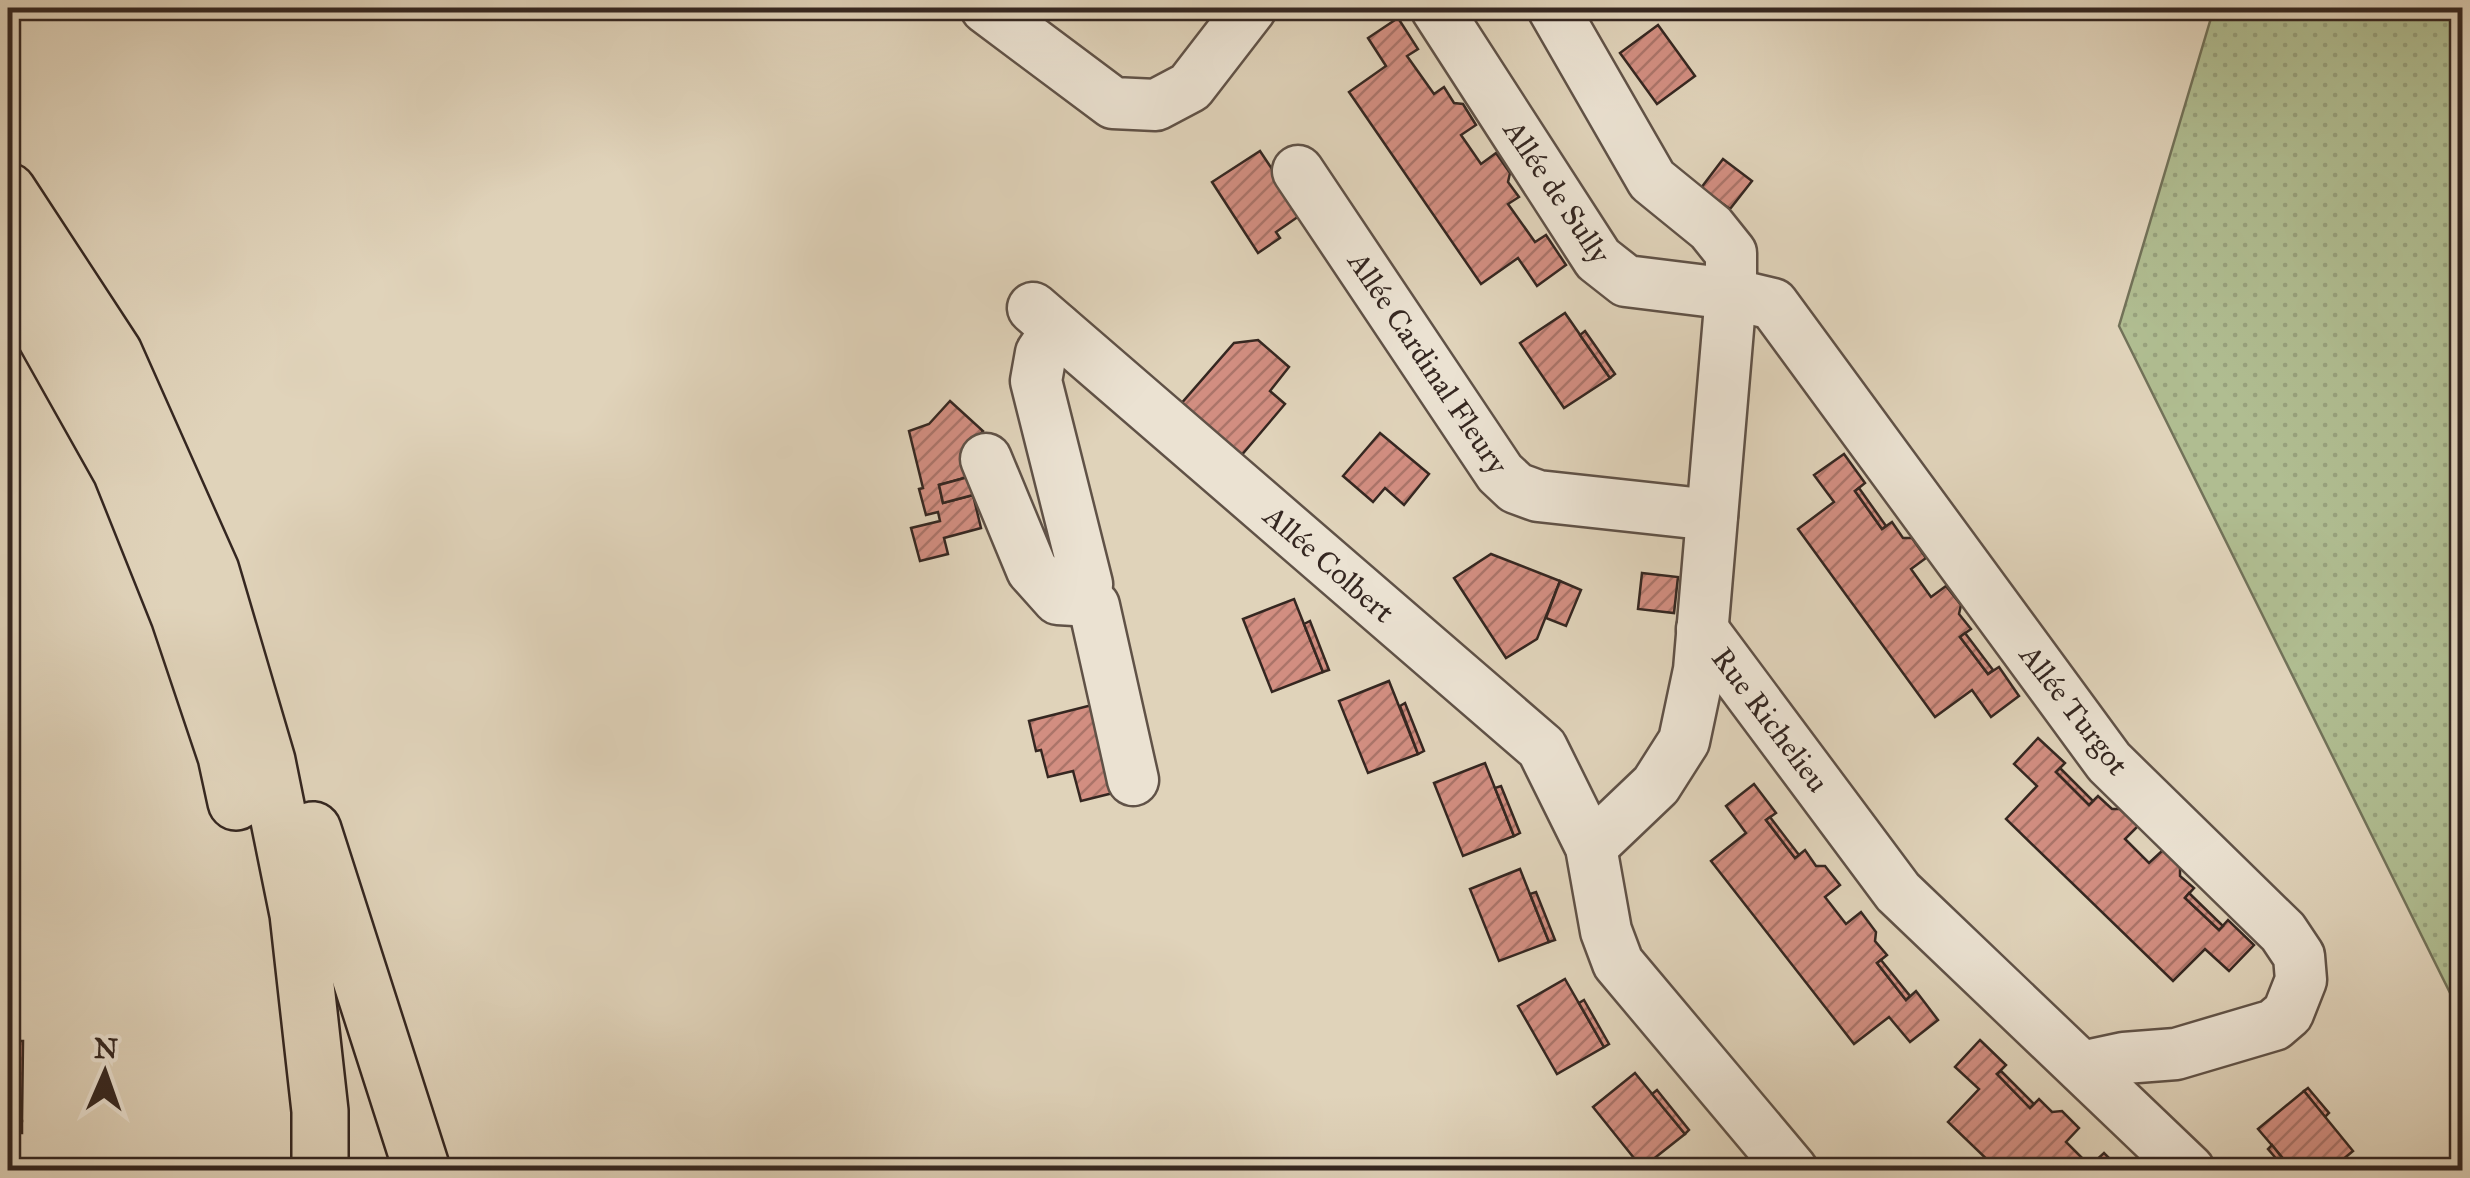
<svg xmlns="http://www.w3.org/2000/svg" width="2470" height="1178" viewBox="0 0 2470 1178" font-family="'IM FELL Great Primer',serif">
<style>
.grass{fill:url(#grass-dots);stroke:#727259;stroke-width:2.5}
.building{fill:url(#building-hatch);stroke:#352721;stroke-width:2.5}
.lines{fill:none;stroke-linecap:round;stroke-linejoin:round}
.minor-casing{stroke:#605247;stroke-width:55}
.highway-casing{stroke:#352721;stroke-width:60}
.minor{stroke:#ebe2d2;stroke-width:50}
.highway{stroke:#e0d3ba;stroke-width:55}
.labels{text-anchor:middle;stroke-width:9;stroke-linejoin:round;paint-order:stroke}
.street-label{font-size:30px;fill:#352721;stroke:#ebe2d2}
</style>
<defs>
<pattern id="grass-dots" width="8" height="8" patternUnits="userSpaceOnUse" patternTransform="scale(2.5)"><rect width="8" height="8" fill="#b0bd91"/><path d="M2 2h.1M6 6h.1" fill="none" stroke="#98a27d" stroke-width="1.8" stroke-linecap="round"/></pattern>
<pattern id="building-hatch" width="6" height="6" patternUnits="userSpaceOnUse" patternTransform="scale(2.5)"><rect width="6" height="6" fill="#d28e81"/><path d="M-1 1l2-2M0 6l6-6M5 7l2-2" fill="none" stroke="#ab7469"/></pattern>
</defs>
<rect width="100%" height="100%" fill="#e0d3ba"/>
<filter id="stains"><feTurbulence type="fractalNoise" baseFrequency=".002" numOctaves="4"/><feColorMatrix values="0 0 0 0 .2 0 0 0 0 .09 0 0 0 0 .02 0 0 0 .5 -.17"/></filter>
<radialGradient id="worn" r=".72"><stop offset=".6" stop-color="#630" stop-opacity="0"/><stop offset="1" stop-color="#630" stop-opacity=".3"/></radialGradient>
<!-- grass -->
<polygon class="grass" points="2214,8 2462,8 2462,1017 2119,326"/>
<!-- building -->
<g class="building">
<polygon points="1398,18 1418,49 1407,56 1434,94 1444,87 1454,103 1463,104 1476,125 1461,135 1481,164 1496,153 1510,173 1508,182 1519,197 1508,204 1535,242 1546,235 1566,265 1537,286 1518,258 1481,284 1349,92 1386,66 1368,38"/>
<polygon points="1658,25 1695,76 1657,104 1620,53"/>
<polygon points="1260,151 1302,214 1276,232 1280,238 1258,253 1212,182"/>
<polygon points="1723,159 1752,181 1730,209 1701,188"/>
<polygon points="1565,313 1610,378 1564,408 1520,343"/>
<polygon points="1585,331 1615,374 1610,378 1580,335"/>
<polygon points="1258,340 1289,367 1270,391 1285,404 1240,457 1180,405 1234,343"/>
<polygon points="950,401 983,431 962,454 968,477 939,485 943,503 973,495 981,528 944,538 948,554 920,561 911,528 940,521 938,512 926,515 919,489 923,488 909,431 929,424"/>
<polygon points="1380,433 1429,474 1404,505 1385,488 1373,502 1343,476"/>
<polygon points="1844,454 1865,483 1855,491 1882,529 1892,522 1903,538 1912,538 1926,558 1911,569 1931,597 1946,586 1961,605 1959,614 1971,629 1960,637 1988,674 1999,667 2019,696 1991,717 1972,690 1935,717 1798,529 1834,502 1814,475"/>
<polygon points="968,477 973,495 943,503 939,485"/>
<polygon points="1859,488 1886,526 1882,529 1855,491"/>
<polygon points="1491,554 1560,581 1537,639 1506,658 1454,578"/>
<polygon points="1642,573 1678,577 1674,613 1638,609"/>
<polygon points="1560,581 1581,590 1566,626 1546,618"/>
<polygon points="1294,599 1323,672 1272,692 1243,619"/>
<polygon points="1310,621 1329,670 1323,672 1304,624"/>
<polygon points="1965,633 1993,670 1988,674 1960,637"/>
<polygon points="1389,681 1418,754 1368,773 1339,701"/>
<polygon points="1405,703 1424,751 1418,754 1400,706"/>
<polygon points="1092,705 1113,793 1081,801 1073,771 1048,777 1041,750 1036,751 1029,721"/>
<polygon points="2038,738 2065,763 2056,772 2089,805 2098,796 2112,809 2120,809 2138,826 2125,839 2149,863 2163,850 2180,866 2180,876 2194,888 2185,898 2219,930 2228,920 2254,945 2229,971 2205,949 2173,981 2006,819 2037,786 2014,764"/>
<polygon points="1485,763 1514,836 1463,856 1434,783"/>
<polygon points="2060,768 2093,801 2089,805 2056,772"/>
<polygon points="1754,784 1776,813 1766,820 1795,858 1805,850 1816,866 1825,866 1840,885 1825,897 1846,924 1861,912 1876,932 1875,941 1887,955 1877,963 1906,1000 1916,991 1938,1020 1910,1042 1889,1017 1854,1044 1711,861 1746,833 1726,806"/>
<polygon points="1501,786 1520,833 1514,836 1495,788"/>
<polygon points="1770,817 1799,855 1795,858 1766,820"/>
<polygon points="1520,869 1549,942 1499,961 1470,889"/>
<polygon points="1536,892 1555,940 1549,942 1530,894"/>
<polygon points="2189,893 2223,926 2219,930 2185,898"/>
<polygon points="1881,960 1910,996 1906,1000 1877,963"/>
<polygon points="1565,979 1604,1047 1557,1074 1518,1006"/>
<polygon points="1584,1000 1609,1044 1604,1047 1579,1003"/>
<polygon points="1980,1040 2006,1065 1997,1074 2030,1108 2039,1099 2052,1112 2062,1111 2079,1128 2066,1142 2090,1166 2104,1153 2121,1170 1998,1170 1948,1122 1979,1089 1955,1067"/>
<polygon points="8,1041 23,1041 22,1121 8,1121"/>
<polygon points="2001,1071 2034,1104 2030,1108 1997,1074"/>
<polygon points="1635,1073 1685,1134 1642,1168 1593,1107"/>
<polygon points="2308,1088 2329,1113 2325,1117 2304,1091"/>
<polygon points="1657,1090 1689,1130 1685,1134 1652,1094"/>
<polygon points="2304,1091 2353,1151 2330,1170 2293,1170 2258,1129"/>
<rect x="8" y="1121" width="14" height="12"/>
<polygon points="2272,1145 2291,1169 2290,1170 2286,1170 2268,1149"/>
</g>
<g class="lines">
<defs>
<g id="minor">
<polyline points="986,8 1113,103 1156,105 1190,87 1251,8"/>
<polyline points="1436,8 1598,259 1626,281 1731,294 1773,304 2109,762 2283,932 2299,956 2301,980 2288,1013 2274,1025 2176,1054 2124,1058 2082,1067"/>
<polyline points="1553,8 1652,180 1711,228 1731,253 1731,294 1699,670 1684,741 1656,785 1591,847"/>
<polyline points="1298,171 1500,473 1516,488 1538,496 1712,515"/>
<polyline points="1033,308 1542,748 1591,847 1606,931 1618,963 1792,1170"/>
<polyline points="986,459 1032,570 1058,599 1075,600 1087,584 1036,381 1041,353 1057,329"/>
<polyline points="1080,593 1094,606 1133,780"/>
<polyline points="1702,629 1898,892 2189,1170"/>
</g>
<g id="highway">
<polyline points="8,191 114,353 211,571 267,761 298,914 320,1111 320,1170"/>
<polyline points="8,270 121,471 179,616 226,756 236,802"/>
<polyline points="313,830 422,1170"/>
</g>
</defs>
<!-- minor casing -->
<use href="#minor" class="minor-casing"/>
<!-- highway casing -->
<use href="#highway" class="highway-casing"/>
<!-- minor -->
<use href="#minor" class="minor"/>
<!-- highway -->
<use href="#highway" class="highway"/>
</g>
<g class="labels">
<!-- street labels -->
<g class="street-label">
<text transform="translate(1557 192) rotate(56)" y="10">Allée de Sully</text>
<text transform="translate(1428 363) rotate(56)" y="10">Allée Cardinal Fleury</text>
<text transform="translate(1329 564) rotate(41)" y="10">Allée Colbert</text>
<text transform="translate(2074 710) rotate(52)" y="10">Allée Turgot</text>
<text transform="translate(1770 720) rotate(53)" y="10">Rue Richelieu</text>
</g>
</g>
<!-- margin -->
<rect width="2470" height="1178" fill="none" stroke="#e0d3ba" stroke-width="40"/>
<rect x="10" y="10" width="2450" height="1158" fill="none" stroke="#352721" stroke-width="5"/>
<rect x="20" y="20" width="2430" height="1138" fill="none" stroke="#352721" stroke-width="2.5"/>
<!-- north arrow -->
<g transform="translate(105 1073) rotate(2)" stroke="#ebe2d2" stroke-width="8" paint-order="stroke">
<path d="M0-8L18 38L0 25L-18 38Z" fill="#352721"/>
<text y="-15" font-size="28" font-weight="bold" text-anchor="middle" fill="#352721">N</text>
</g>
<rect width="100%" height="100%" filter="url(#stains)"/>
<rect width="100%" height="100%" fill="url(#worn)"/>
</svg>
